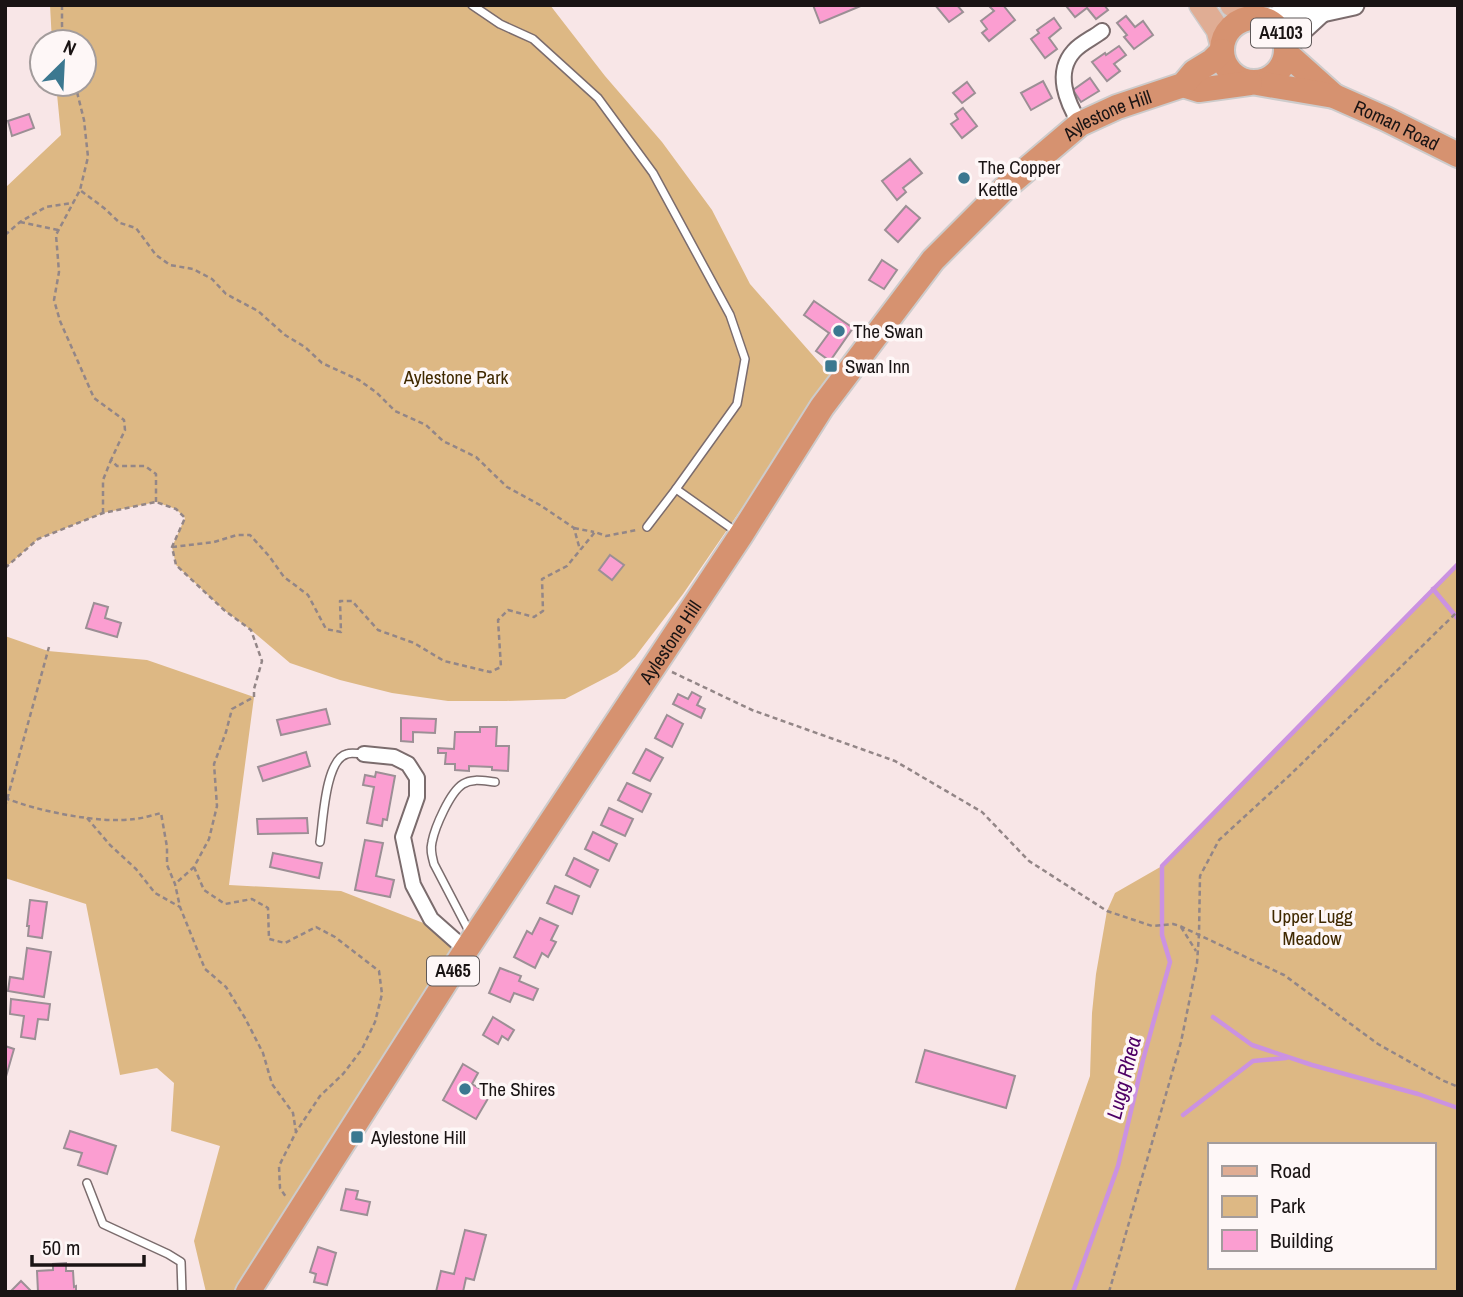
<svg xmlns="http://www.w3.org/2000/svg" width="1463" height="1297" viewBox="0 0 1463 1297" font-family="'Archivo Narrow',sans-serif">
<style>
.green{fill:#ddb884;fill-rule:evenodd}
.lines{fill:none;stroke-linecap:round;stroke-linejoin:round}
.stream{stroke:#cb92e1;stroke-width:4.5}
.building{fill:#fb9ed1;stroke:#9c8f95;stroke-width:2}
.service-casing{stroke:#7b6c6d;stroke-width:10}
.minor-casing{stroke:#7b6c6d;stroke-width:18}
.tertiary-casing{stroke:#7b6c6d;stroke-width:23}
.primary-casing{stroke:#cdcbcb;stroke-width:26}
.trunk-casing{stroke:#cdcbcb;stroke-width:28}
.path{stroke:#938687;stroke-width:2.5;stroke-dasharray:5 3.5;stroke-linecap:butt}
.service{stroke:#fff;stroke-width:7}
.minor{stroke:#fff;stroke-width:14}
.tertiary{stroke:#fff;stroke-width:19}
.primary{stroke:#e0ad94;stroke-width:23}
.trunk{stroke:#d69270;stroke-width:24}
.poi-dot{fill:#3c7890;stroke:#fef7f7;stroke-width:2.5}
.labels{text-anchor:middle;stroke-width:7;stroke-linejoin:round;paint-order:stroke}
.shield{fill:#fef7f7;stroke:#5e5858;stroke-width:2}
.shield-label{font-size:18px;font-weight:bold;fill:#1a1414}
.street-label{font-size:19px;fill:#1a1414;stroke:#fef7f7}
.poi-label{font-size:19px;fill:#1a1414;stroke:#fef7f7;text-anchor:start}
.park-label{font-size:19px;fill:#402900;stroke:#fef7f7}
.water-label{font-size:21px;font-style:italic;fill:#4e0065;stroke:#fef7f7}
</style>
<rect width="100%" height="100%" fill="#f8e6e7"/>
<!-- green -->
<g class="green">
<polygon points="50,5 550,5 605,76 662,142 712,210 750,284 832,377 683,594 635,657 617,672 565,699 506,701 448,701 392,693 340,680 290,663 251,630 224,610 176,565 172,547 185,518 176,509 156,502 103,513 38,539 5,568 5,188 61,135 56,84 84,84 84,42 52,42"/>
<path d="M1458,564v728h-444l76,-216 2,-63 4,-39 11,-63 8,-18 47,-27zM1209,1145h224v122h-224z"/>
<polygon points="5,636 48,651 147,660 254,697 229,885 341,891 426,924 456,949 233,1292 206,1292 194,1241 220,1146 171,1131 174,1083 157,1068 120,1075 86,904 5,878"/>
</g>
<g class="lines">
<!-- stream -->
<g class="stream">
<polyline points="1433,589 1458,619"/>
<polyline points="1213,1017 1252,1045 1312,1065 1418,1094 1458,1108"/>
<polyline points="1183,1115 1253,1061 1286,1058"/>
<polyline points="1073,1292 1118,1166 1143,1060 1170,962 1162,935 1162,866 1458,564"/>
</g>
</g>
<!-- building -->
<g class="building">
<polygon points="813,5 863,5 820,23"/>
<polygon points="935,5 957,5 963,12 949,22"/>
<polygon points="992,5 1003,5 1015,20 989,41 982,33 987,29 981,21 994,11 990,7"/>
<polygon points="1069,5 1104,5 1108,10 1096,19 1087,8 1075,17 1067,7"/>
<polygon points="1126,16 1135,27 1143,21 1153,35 1134,49 1124,37 1127,35 1117,23"/>
<polygon points="1054,18 1061,28 1049,38 1057,49 1045,58 1031,39 1039,33 1037,30"/>
<polygon points="1119,46 1126,55 1114,64 1120,71 1107,81 1092,62 1105,53 1106,55"/>
<polygon points="1090,78 1099,91 1081,102 1073,90"/>
<polygon points="1043,81 1052,98 1031,110 1021,93"/>
<polygon points="967,82 975,93 962,103 953,93"/>
<polygon points="963,108 977,126 962,138 951,124 958,119 955,114"/>
<polygon points="29,114 34,128 12,136 8,121"/>
<polygon points="910,159 922,173 903,188 906,192 897,200 882,181"/>
<polygon points="906,206 920,218 898,242 885,230"/>
<polygon points="882,260 897,270 884,289 869,280"/>
<polygon points="814,301 853,328 830,361 816,351 829,333 804,315"/>
<polygon points="610,555 624,565 612,580 599,570"/>
<polygon points="94,603 108,607 105,618 121,623 117,637 86,628"/>
<polygon points="692,692 701,697 697,705 705,709 701,718 673,704 678,694 688,699"/>
<polygon points="326,709 330,724 281,735 277,720"/>
<polygon points="667,715 683,724 672,747 655,738"/>
<polygon points="401,718 436,719 435,733 413,732 413,742 401,741"/>
<polygon points="480,727 497,727 496,746 509,746 508,771 492,770 492,767 469,766 469,771 455,770 455,764 445,764 446,753 438,753 438,748 454,749 455,732 480,732"/>
<polygon points="646,749 663,758 650,781 633,773"/>
<polygon points="306,752 310,766 263,781 258,767"/>
<polygon points="376,772 395,776 387,820 383,819 382,826 367,823 374,787 363,785 365,775 375,777"/>
<polygon points="627,783 651,794 642,812 618,800"/>
<polygon points="609,808 633,819 625,836 601,825"/>
<polygon points="307,818 308,833 258,834 257,819"/>
<polygon points="593,832 617,844 609,861 585,849"/>
<polygon points="365,840 383,843 376,876 394,880 390,897 355,890"/>
<polygon points="273,853 322,863 319,878 270,867"/>
<polygon points="574,858 598,870 590,887 566,875"/>
<polygon points="555,886 579,896 572,914 547,903"/>
<polygon points="30,900 47,902 42,938 28,936 29,926 27,926"/>
<polygon points="540,918 558,926 551,940 556,942 548,957 542,953 535,968 514,957 527,931 532,934"/>
<polygon points="27,948 51,952 44,997 8,991 10,977 23,979"/>
<polygon points="500,968 521,976 519,981 538,989 533,1000 514,993 510,1002 489,993"/>
<polygon points="11,999 50,1004 48,1020 38,1019 35,1039 21,1037 24,1016 10,1014"/>
<polygon points="493,1017 514,1030 508,1040 502,1036 498,1044 483,1035"/>
<polygon points="5,1046 14,1049 5,1080"/>
<polygon points="925,1050 1015,1076 1006,1108 916,1082"/>
<polygon points="463,1064 478,1073 472,1084 490,1095 476,1119 443,1100"/>
<polygon points="70,1131 116,1146 107,1174 78,1165 82,1153 64,1148"/>
<polygon points="346,1189 358,1191 356,1199 370,1202 367,1215 341,1210"/>
<polygon points="465,1230 486,1235 474,1280 466,1278 463,1292 436,1292 441,1271 454,1274"/>
<polygon points="318,1247 336,1253 327,1285 314,1282 316,1274 310,1272"/>
<polygon points="66,1263 66,1271 73,1271 74,1287 76,1286 76,1292 38,1292 37,1271 53,1270 53,1264"/>
<polygon points="21,1281 32,1292 10,1292"/>
</g>
<g class="lines">
<defs>
<g id="service">
<polyline points="472,5 500,24 533,39 598,98 653,173 730,315 745,359 737,404 676,489 738,533"/>
<polyline points="647,527 676,489"/>
<path d="M320,842c3,-19 5,-83 27,-88 4,-2 12,0 17,0"/>
<path d="M471,935l-37,-71c-2,-8 -4,-14 -2,-22 3,-15 18,-50 31,-58 9,-6 21,-3 32,-2"/>
<polyline points="87,1183 103,1224 168,1254 181,1262 182,1292"/>
</g>
<g id="minor">
<path d="M1080,124c-13,-22 -26,-51 -6,-73 7,-8 19,-13 28,-20"/>
<polyline points="364,754 394,757 408,764 417,778 417,797 403,837 413,885 431,919 466,950"/>
</g>
<g id="tertiary">
<polyline points="1262,19 1302,11 1322,12 1354,5"/>
<polyline points="1287,50 1297,35 1322,12"/>
</g>
<g id="primary">
<polyline points="1201,5 1218,30 1222,46"/>
<polyline points="1232,5 1256,18"/>
</g>
<g id="trunk">
<circle cx="1254" cy="50" r="32"/>
<polyline points="1287,54 1334,96"/>
<path id="s1" d="M1257,83l77,13 52,23 72,36"/>
<polyline points="1183,85 1199,90 1250,83"/>
<path id="s2" d="M248,1292l218,-342 275,-415 81,-128 111,-147 74,-74 73,-62 37,-17 66,-22 11,-13 18,-11 10,-10"/>
</g>
</defs>
<!-- service casing -->
<use href="#service" class="service-casing"/>
<!-- minor casing -->
<use href="#minor" class="minor-casing"/>
<!-- tertiary casing -->
<use href="#tertiary" class="tertiary-casing"/>
<!-- primary casing -->
<use href="#primary" class="primary-casing"/>
<!-- trunk casing -->
<use href="#trunk" class="trunk-casing"/>
<!-- path -->
<g class="path">
<polyline points="62,5 62,26 66,42"/>
<polyline points="75,84 84,120 88,157 80,190"/>
<polyline points="20,222 58,230"/>
<polyline points="5,235 20,222 46,207 73,203"/>
<polyline points="156,502 156,474 145,466 117,466 111,460 125,430 124,420 94,398 60,321 54,300 59,272 56,235 80,190 104,208 120,223 136,228 156,255 170,265 193,269 212,279 226,294 258,311 285,335 305,347 322,363 359,380 377,393 395,411 426,425 443,441 476,457 507,487 540,505 574,528 580,550"/>
<polyline points="103,513 103,480 111,460"/>
<polyline points="574,528 594,532"/>
<polyline points="172,547 214,542 237,535 250,535 269,556 284,577 308,595 326,629 341,632 340,601 352,601 378,630 414,643 444,661 490,672 501,667 498,620 508,610 534,617 543,611 542,579 567,566 595,532 606,536 637,530"/>
<polyline points="5,568 38,539 103,513 156,502 176,509 185,518 172,547 176,565 224,610 251,630 262,661 254,689 254,697 232,709 226,732 214,764 217,806 209,839 194,867 175,884"/>
<polyline points="672,672 752,710 895,761 982,812 1029,861 1107,911 1152,926 1173,924 1180,926 1284,975 1378,1044 1442,1080 1458,1087"/>
<path d="M5,798c32,13 95,26 130,21 9,-1 18,-4 26,-6l6,34v18l8,19 5,23 25,62 21,18 19,31 18,35 9,31 21,29 3,19 -17,34 1,22 6,9"/>
<polyline points="5,807 49,647"/>
<polyline points="87,818 110,845 136,869 155,893 180,907"/>
<polyline points="194,867 204,890 225,904 252,899 268,908 269,939 285,943 316,927 335,937 379,971 382,994 375,1022 362,1049 343,1074 320,1096 296,1132"/>
<polyline points="1181,927 1196,951"/>
<polyline points="1109,1292 1181,1042 1197,963 1199,934 1200,876 1219,840 1290,775 1458,611"/>
<polyline points="1456,1292 1458,1290"/>
</g>
<!-- service -->
<use href="#service" class="service"/>
<!-- minor -->
<use href="#minor" class="minor"/>
<!-- tertiary -->
<use href="#tertiary" class="tertiary"/>
<!-- primary -->
<use href="#primary" class="primary"/>
<!-- trunk -->
<use href="#trunk" class="trunk"/>
</g>
<!-- markers -->
<g class="poi-dot">
<circle cx="964" cy="178" r="7"/>
<circle cx="839" cy="331" r="7"/>
<rect x="824" y="359" width="14" height="14" rx="3.5"/>
<circle cx="465" cy="1089" r="7"/>
<rect x="350" y="1130" width="14" height="14" rx="3.5"/>
</g>
<g class="labels">
<!-- shield labels -->
<g class="shield">
<rect x="1251" y="18.5" width="60" height="29" rx="5"/>
<rect x="427" y="956.5" width="52" height="29" rx="5"/>
</g>
<g class="shield-label">
<text x="1281" y="39">A4103</text>
<text x="453" y="977">A465</text>
</g>
<!-- street labels -->
<g class="street-label">
<text dy="7" stroke="none"><textPath href="#s2" startOffset="1468">Aylestone Hill</textPath></text>
<text dy="7" stroke="none"><textPath href="#s1" startOffset="147">Roman Road</textPath></text>
<text dy="7" stroke="none"><textPath href="#s2" startOffset="775">Aylestone Hill</textPath></text>
</g>
<!-- poi labels -->
<g class="poi-label">
<text x="978" y="174">The Copper<tspan x="978" dy="22">Kettle</tspan></text>
<text x="853" y="338">The Swan</text>
<text x="845" y="373">Swan Inn</text>
<text x="479" y="1096">The Shires</text>
<text x="371" y="1144">Aylestone Hill</text>
</g>
<!-- park labels -->
<g class="park-label">
<text x="456" y="384">Aylestone Park</text>
<text x="1312" y="923">Upper Lugg<tspan x="1312" dy="22">Meadow</tspan></text>
</g>
<!-- water labels -->
<g class="water-label">
<text transform="translate(1124 1078) rotate(-76)" y="7">Lugg Rhea</text>
</g>
</g>
<!-- border -->
<rect width="1463" height="1297" fill="none" stroke="#1a1414" stroke-width="14"/>
<!-- legend -->
<rect x="1208" y="1143" width="228" height="126" fill="#fef7f7" stroke="#a39c9c" stroke-width="2"/>
<rect x="1222" y="1166" width="35" height="10" fill="#e0ad94" stroke="#a39c9c" stroke-width="2"/>
<text x="1270" y="1178" font-size="21" fill="#1a1414">Road</text>
<rect x="1222" y="1196" width="35" height="21" fill="#ddb884" stroke="#a39c9c" stroke-width="2"/>
<text x="1270" y="1213" font-size="21" fill="#1a1414">Park</text>
<rect x="1222" y="1230" width="35" height="21" fill="#fb9ed1" stroke="#a39c9c" stroke-width="2"/>
<text x="1270" y="1248" font-size="21" fill="#1a1414">Building</text>
<!-- north arrow -->
<g transform="translate(63 63) rotate(24)"><circle r="33" fill="#fef7f7" stroke="#a39c9c" stroke-width="2"/>
<path d="M0-5L12 26L0 18L-12 26Z" fill="#3c7890"/>
<text y="-10" font-size="19" font-weight="bold" text-anchor="middle" fill="#1a1414">N</text>
</g>
<!-- scale -->
<path d="M32 1255v10h112v-10" fill="none" stroke="#1a1414" stroke-width="3.5"/>
<text x="42" y="1255" font-size="21" fill="#1a1414" stroke="#fef7f7" stroke-width="5" paint-order="stroke">50 m</text>
</svg>
